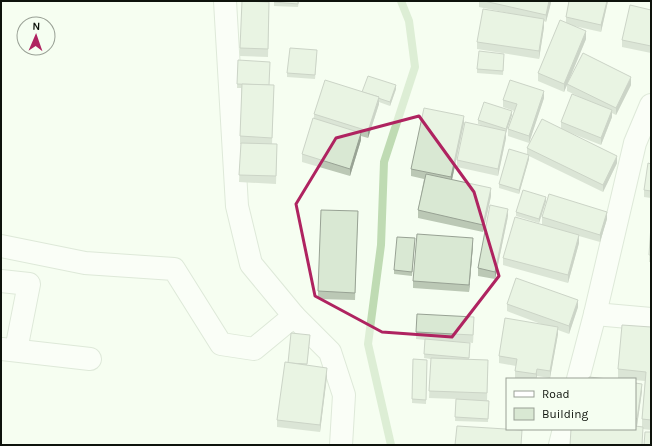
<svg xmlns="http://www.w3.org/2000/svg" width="652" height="446" viewBox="0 0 652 446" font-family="Karla,sans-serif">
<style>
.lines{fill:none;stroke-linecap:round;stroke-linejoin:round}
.stream{stroke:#bfdbb3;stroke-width:8}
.street-casing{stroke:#c1d0bc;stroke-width:24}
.street{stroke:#fff;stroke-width:22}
.wall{fill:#bbc8b5}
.shaded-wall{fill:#98a294}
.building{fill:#d9e8d3;stroke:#98a294}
.marked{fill:none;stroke:#af2360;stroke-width:3;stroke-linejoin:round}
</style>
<rect width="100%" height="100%" fill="#f5fef1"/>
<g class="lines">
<!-- stream -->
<polyline class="stream" points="391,445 368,344 381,245 384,162 415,67 409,21 401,1"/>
<defs>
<g id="street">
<polyline points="225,1 237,206 251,264 294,316 330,352 344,395 341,445"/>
<polyline points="1,246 85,263 174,269 221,344 254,349 294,316"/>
<polyline points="1,281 29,284 16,350"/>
<polyline points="595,314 651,319"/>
<polyline points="2,349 90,359"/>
<polyline points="578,379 595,314 635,143 651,105"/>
<polyline points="560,445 564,429"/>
</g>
</defs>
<!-- street casing -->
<use href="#street" class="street-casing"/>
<!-- street -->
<use href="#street" class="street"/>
</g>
<!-- wall -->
<g class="wall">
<polygon points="274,1 299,1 298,7 274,6"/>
<polygon points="479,1 551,1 546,22 544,21 544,27 539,59 477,49 477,42 508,13 479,7"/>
<polygon points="569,1 608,1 601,32 574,26 586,39 564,92 538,81 538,73 566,23 566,17"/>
<polygon points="269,10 268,57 240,56 240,48"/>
<polygon points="651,10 651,53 622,47 622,40"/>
<polygon points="317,54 315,79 287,77 287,73"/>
<polygon points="504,58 503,75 477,73 477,69"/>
<polygon points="238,60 270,85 274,92 272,144 277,144 276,184 239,182 241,144 240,144 240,136 242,88 237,88"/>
<polygon points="567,84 631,85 616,115 612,113 612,117 601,145 568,132 617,163 603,192 529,156 529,159 519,194 499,188 499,184 527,154 527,148 561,128 561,122 580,97 567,91"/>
<polygon points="396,89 390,106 379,102 379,104 368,138 361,136 361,140 350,176 302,162 302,154 314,119 314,114 362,92"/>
<polygon points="544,98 529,143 508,136 508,129 514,111 503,107 503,100"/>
<polygon points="512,115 506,131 506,138 498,176 457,167 457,160 490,128 478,124 478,120"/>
<polygon points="464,123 452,180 491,196 483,232 418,218 418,210 424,179 411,176 411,169"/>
<polygon points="651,164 651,198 644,197 644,190"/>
<polygon points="546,201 539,223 516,216 516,212"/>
<polygon points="358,211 355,300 318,299 318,291"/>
<polygon points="508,216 495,279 478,276 478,268"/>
<polygon points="542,217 607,219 600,242 579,236 579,243 568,283 503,265 503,258 560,230 542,225"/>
<polygon points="651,225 651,262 649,262"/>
<polygon points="415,242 412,276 394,274 394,270"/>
<polygon points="473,245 469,292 413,288 413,281"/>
<polygon points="507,304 578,307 569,334 558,330 558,334 550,378 537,376 536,379 521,379 515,378 515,371 516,366 499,363 499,356 541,324 507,311"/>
<polygon points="474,325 473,343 463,342 470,347 469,360 488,367 487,400 489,401 488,422 455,421 456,399 429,398 431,359 424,358 425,340 416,339 416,332"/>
<polygon points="651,327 651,430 643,429 642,427 642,419 645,381 635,380 635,379 618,379 618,369"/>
<polygon points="310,339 307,365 327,376 320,432 277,427 277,420 288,363"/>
<polygon points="413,359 427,360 426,404 412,403"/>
<polygon points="635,383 642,391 637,426 635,426"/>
</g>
<!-- shaded-wall -->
<g class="shaded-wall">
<polygon points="549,1 551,1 551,3 546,22 546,15"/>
<polygon points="607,1 608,1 601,32 601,25"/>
<polygon points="544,19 544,27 539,59 539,51"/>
<polygon points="586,31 586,39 564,92 564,84"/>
<polygon points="631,77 631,85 616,115 616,108"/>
<polygon points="396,85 396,89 390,106 390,102"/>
<polygon points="544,91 544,98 529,143 529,136"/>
<polygon points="379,97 379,104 368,138 368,131"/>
<polygon points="612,110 612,117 601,145 601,138"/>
<polygon points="512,111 512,115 506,133 506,129"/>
<polygon points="464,116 464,123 451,184 451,177"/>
<polygon points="506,131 506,138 498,176 498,169"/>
<polygon points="361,133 361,140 350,176 350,169"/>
<polygon points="529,155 529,159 519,194 519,190"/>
<polygon points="617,156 617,163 603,192 603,185"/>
<polygon points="491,188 491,196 483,232 483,225"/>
<polygon points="546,197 546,201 539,223 539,219"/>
<polygon points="508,209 508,216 495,279 495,272"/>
<polygon points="607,212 607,219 600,242 600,235"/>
<polygon points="579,235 579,243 568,283 568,275"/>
<polygon points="473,238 473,245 469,292 469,285"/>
<polygon points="578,300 578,307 569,334 569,326"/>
<polygon points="558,327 558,334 550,378 550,371"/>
<polygon points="327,368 327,376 320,432 320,425"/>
<polygon points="537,369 537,376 536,379 536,374"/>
<polygon points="642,384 642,391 637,426 637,419"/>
</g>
<!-- building -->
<g class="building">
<polygon points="242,1 269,2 268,49 240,48"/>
<polygon points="274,1 298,1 298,4 274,2"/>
<polygon points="484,1 549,1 546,15"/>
<polygon points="569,1 607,1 601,25 566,17"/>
<polygon points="630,5 651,10 651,46 622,40"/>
<polygon points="483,9 544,19 539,51 477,42"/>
<polygon points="560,20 586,31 564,84 538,73"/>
<polygon points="290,48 317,50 315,75 287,73"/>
<polygon points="479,51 504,54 503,71 477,69"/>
<polygon points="583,53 631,77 616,108 567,84"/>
<polygon points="238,60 270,62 269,85 237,84"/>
<polygon points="368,76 396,85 390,102 378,98 379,97 362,92"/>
<polygon points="325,80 379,97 368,131 314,114"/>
<polygon points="510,80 544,91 529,136 508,129 517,104 503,100"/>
<polygon points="242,84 274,85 272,138 240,136"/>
<polygon points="572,94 612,110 601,138 561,122"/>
<polygon points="484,102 512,111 506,129 478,120"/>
<polygon points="424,108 464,116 451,177 411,169"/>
<polygon points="313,118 361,133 350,169 302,154"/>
<polygon points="542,119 617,156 603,185 527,148"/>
<polygon points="465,122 506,131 498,169 457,160"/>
<polygon points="241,143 277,144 276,176 239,175"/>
<polygon points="509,149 529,155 519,190 499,184"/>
<polygon points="648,163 651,164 651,191 644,190"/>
<polygon points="426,174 491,188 483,225 418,210"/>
<polygon points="523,190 546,197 539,219 516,212"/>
<polygon points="549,194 607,212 600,235 542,217"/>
<polygon points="490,205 508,209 495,272 478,268"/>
<polygon points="321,210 358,211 355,293 318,291"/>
<polygon points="515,217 579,235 568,275 503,258"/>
<polygon points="651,225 651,255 649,255"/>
<polygon points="417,234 473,238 469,285 413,281"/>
<polygon points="397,237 415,238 412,272 394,270"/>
<polygon points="516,278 578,300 569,326 507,304"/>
<polygon points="417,314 474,317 473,335 416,332"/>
<polygon points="505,318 558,327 550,371 537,369 536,374 515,371 517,359 499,356"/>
<polygon points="622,325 651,327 651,420 642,419 646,372 618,369"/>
<polygon points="291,333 310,335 307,364 288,363"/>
<polygon points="425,339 470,343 469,358 424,354"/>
<polygon points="431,358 488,360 487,393 429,391"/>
<polygon points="413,359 427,360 426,400 412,399"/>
<polygon points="285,362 327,368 320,425 277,420"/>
<polygon points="589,377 608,379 589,379"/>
<polygon points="635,383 642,384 637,419 635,418"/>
<polygon points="456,399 489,401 488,419 455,417"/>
<polygon points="457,426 522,430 521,445 455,445"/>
<polygon points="635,426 643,427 642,445 570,445 571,429 635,429"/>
<polygon points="645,432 651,432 651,445 644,445"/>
</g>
<!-- marked area -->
<path d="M0 0H652V446H0ZM419,116l55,76 25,84 -47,61 -70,-5 -67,-36 -19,-92 40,-66z" fill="#f5fef1" fill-opacity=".55" fill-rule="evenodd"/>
<path class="marked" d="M419,116l55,76 25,84 -47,61 -70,-5 -67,-36 -19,-92 40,-66z"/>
<!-- border -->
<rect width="652" height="446" fill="none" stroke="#0e130c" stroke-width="4"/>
<!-- legend -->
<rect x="506" y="378" width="130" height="52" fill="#f5fef1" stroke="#99a095"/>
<rect x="514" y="391" width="20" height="6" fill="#ffffff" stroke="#99a095"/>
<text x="542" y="398" font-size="12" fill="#0e130c">Road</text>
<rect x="514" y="408" width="20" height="12" fill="#d9e8d3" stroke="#99a095"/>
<text x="542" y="418" font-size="12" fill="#0e130c">Building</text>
<!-- north arrow -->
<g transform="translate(36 36) rotate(2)"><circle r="19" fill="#f5fef1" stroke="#99a095"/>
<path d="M0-3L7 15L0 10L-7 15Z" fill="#af2360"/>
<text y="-6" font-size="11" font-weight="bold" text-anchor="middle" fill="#0e130c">N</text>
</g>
</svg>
